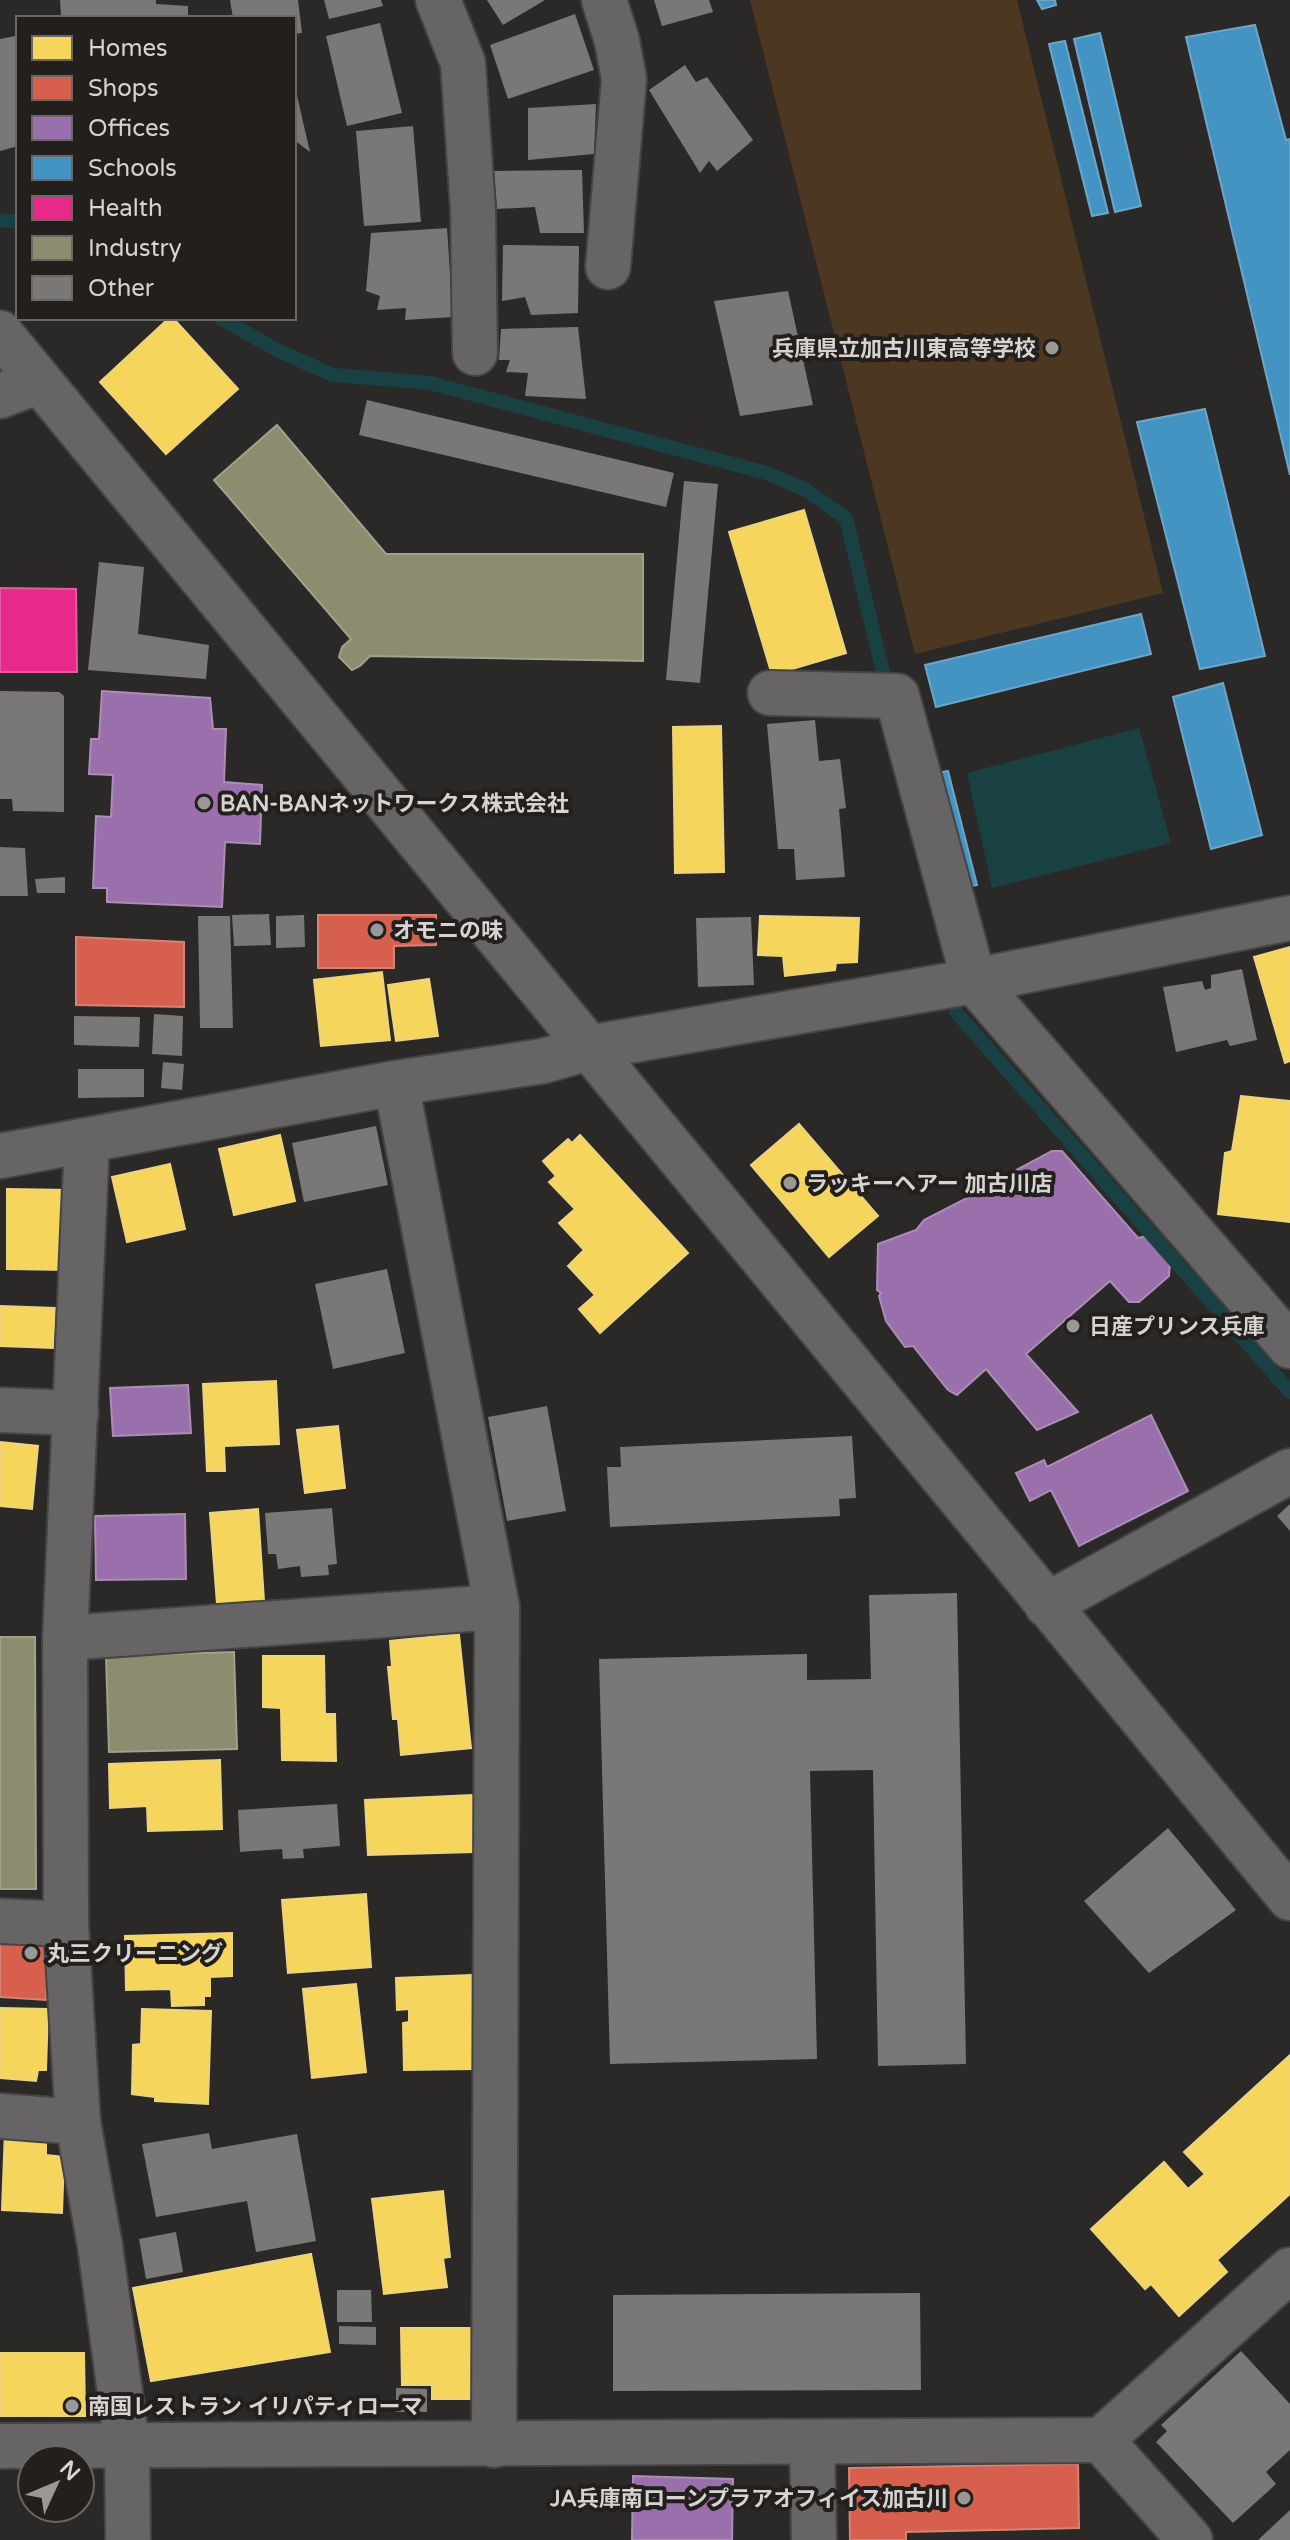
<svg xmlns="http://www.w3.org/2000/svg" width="1290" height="2540" viewBox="0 0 1290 2540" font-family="'Varela Round','Noto Sans JP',sans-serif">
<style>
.green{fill:#4c3721}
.water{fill:#194143}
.homes{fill:#f6d55c;stroke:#ecd47f;stroke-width:2}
.shops{fill:#d6604d;stroke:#d68275;stroke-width:2}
.offices{fill:#9970ab;stroke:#ab8eb6;stroke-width:2}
.schools{fill:#4393c3;stroke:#6fa6c7;stroke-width:2}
.health{fill:#e7298a;stroke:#e25c9f;stroke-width:2}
.industry{fill:#8c8c6e;stroke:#a2a18c;stroke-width:2}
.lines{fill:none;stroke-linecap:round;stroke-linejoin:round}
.stream{stroke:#194143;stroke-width:14}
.building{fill:#7a7877}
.minor-casing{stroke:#464443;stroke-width:48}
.tertiary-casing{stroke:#464443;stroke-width:48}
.minor{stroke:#666464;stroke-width:44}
.tertiary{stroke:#666464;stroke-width:44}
.poi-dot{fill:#9a9896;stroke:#221f1c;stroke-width:3}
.labels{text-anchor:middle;stroke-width:8;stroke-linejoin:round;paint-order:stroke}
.poi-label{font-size:22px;font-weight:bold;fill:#d6d3d1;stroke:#221f1c;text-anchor:start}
</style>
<rect width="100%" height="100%" fill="#2b2927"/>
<!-- green -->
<polygon class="green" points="750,0 1017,0 1163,593 915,654"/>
<!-- water -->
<polygon class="water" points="1139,728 1171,843 992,888 967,773"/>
<!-- homes -->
<g class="homes">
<polygon points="169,318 173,318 238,389 166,454 100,382"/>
<polygon points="804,510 846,653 772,675 729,532"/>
<polygon points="721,726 724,872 675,873 673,727"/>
<polygon points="760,916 859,918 857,962 836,963 835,970 785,976 783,956 758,955"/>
<polygon points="1290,947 1290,1061 1285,1063 1254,957"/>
<polygon points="382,972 390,1040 321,1046 314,980"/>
<polygon points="429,979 438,1036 396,1041 388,985"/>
<polygon points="1241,1096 1290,1101 1290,1222 1218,1214 1225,1153 1232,1151"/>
<polygon points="799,1124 878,1216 829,1257 751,1165"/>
<polygon points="280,1135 295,1201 234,1215 219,1149"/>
<polygon points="580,1135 688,1253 600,1333 579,1309 595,1295 568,1266 584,1250 559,1223 575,1209 549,1182 556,1176 543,1161 568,1139 572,1143"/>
<polygon points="170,1164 185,1229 127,1242 112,1177"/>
<polygon points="7,1189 68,1190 67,1270 7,1269"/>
<polygon points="0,1306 55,1308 53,1348 0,1346"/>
<polygon points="276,1381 279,1444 224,1446 225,1471 207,1471 203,1384"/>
<polygon points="338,1426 345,1488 305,1493 297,1430"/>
<polygon points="0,1442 38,1446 32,1509 0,1506"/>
<polygon points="258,1509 264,1601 217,1604 210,1513"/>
<polygon points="459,1634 471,1748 401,1755 398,1719 393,1719 388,1667 392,1667 390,1641"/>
<polygon points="263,1656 324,1656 325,1714 335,1714 336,1761 282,1760 281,1708 263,1707"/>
<polygon points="220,1760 222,1829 148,1831 147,1806 110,1808 109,1764"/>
<polygon points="472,1795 474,1852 368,1855 365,1800"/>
<polygon points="366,1894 371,1967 288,1973 282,1900"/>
<polygon points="232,1933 232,1976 210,1977 210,1996 204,1996 204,2005 172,2006 171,1989 126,1990 125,1936"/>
<polygon points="471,1975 474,2069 404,2070 403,2023 409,2022 409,2009 397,2010 396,1978"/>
<polygon points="356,1984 366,2072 312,2078 303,1989"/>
<polygon points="0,2008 48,2009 46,2070 38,2070 36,2081 0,2078"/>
<polygon points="142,2009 211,2011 208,2104 155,2101 155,2097 132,2094 133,2045 141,2044"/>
<polygon points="1290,2055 1290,2194 1217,2260 1227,2272 1179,2316 1151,2284 1145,2289 1091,2229 1164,2162 1188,2189 1205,2174 1184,2152"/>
<polygon points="5,2130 46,2132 46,2155 64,2157 62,2213 2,2210"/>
<polygon points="443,2191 450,2257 443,2258 447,2287 384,2294 372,2199"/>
<polygon points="311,2254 330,2352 151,2381 133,2288"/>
<polygon points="401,2328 474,2328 474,2399 432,2399 432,2385 402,2385"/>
<polygon points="0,2353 84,2353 85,2416 0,2416"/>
</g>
<!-- shops -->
<g class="shops">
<polygon points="318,915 436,915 436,945 394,946 394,968 318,968"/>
<polygon points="76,937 184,942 184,1007 76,1005"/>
<polygon points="0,1928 50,1946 46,2000 0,1997"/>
<polygon points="1078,2464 1079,2528 906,2532 906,2540 850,2540 849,2468"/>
</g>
<!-- offices -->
<g class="offices">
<polygon points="102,691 210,698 213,729 226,729 224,782 262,785 260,844 225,842 222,907 107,902 107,888 93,888 96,816 111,817 113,775 89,774 91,739 99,739"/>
<polygon points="1052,1151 1062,1151 1138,1238 1146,1236 1170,1263 1169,1276 1139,1302 1129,1302 1110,1281 1026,1354 1078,1412 1037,1430 986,1369 957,1395 948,1390 913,1346 905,1347 886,1321 879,1296 881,1293 877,1290 878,1244 916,1230 924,1220 977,1193 977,1191"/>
<polygon points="188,1385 191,1433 113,1436 110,1388"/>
<polygon points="1151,1415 1188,1491 1079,1546 1051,1490 1030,1501 1016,1473 1044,1460 1047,1467"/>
<polygon points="185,1514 186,1579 96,1580 95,1516"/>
<polygon points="633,2476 733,2479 732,2540 632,2540"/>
</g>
<!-- schools -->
<g class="schools">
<polygon points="1037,0 1055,0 1056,5 1042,9"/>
<polygon points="1255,25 1286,140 1290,139 1290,475 1186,37"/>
<polygon points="1100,33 1141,206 1115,212 1074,39"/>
<polygon points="1065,41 1108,213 1092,216 1049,44"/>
<polygon points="1205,409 1265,656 1200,669 1137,422"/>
<polygon points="1141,614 1151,654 936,707 925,665"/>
<polygon points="1223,683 1262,835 1211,849 1173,697"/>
<polygon points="948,771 977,885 961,888 932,774"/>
</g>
<!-- health -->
<polygon class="health" points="0,588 76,589 77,672 0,672"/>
<!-- industry -->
<g class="industry">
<polygon points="277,425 386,554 643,554 643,661 370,656 360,666 352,670 339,657 342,647 351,639 214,480"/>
<polygon points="0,1637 35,1637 36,1889 0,1889"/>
<polygon points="234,1652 237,1749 109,1752 106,1656"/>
</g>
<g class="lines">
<!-- stream -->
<g class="stream">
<polyline points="0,220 18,222"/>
<polyline points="220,318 279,351 333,375 430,383 767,473 806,490 846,518 883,672"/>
<polyline points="956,1012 1290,1392"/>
</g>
</g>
<!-- building -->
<g class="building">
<polygon points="60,0 156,0 156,4 188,6 188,18 70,18 61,16"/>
<polygon points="230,0 298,0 302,33 294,34 294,18 233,18"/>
<polygon points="324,0 381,0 383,6 329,19"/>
<polygon points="487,0 545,0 503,25"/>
<polygon points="654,0 709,0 713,12 662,26"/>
<polygon points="575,14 594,70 508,99 490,45"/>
<polygon points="380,23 402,113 347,126 326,36"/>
<polygon points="15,36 18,46 18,146 0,151 0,39"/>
<polygon points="685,65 696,82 707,77 753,140 717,171 709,161 700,173 649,90"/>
<polygon points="294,87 295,87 310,152 294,140"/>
<polygon points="596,104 594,154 528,160 528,108"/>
<polygon points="413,126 421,222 364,226 356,131"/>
<polygon points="582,170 584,233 540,233 535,207 497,209 494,171"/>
<polygon points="447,228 453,317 405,320 406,308 377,310 380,296 366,291 371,233"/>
<polygon points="503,245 579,246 578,313 531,315 525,297 502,301"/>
<polygon points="788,291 813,405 740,416 714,301"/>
<polygon points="578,327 586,399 525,396 528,373 506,372 510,360 499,360 501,329"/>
<polygon points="367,400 674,473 666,507 359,435"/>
<polygon points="684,481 718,484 700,683 666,680"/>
<polygon points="99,562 144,567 138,634 209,645 206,679 88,670"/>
<polygon points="0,691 59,692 64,696 64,812 13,811 12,799 0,799"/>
<polygon points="815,720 819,761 840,759 846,808 839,809 845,877 796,880 794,849 778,849 767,724"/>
<polygon points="0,847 25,848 28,896 0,896"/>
<polygon points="65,877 65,893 37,893 35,879"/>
<polygon points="269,914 271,945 234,946 232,915"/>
<polygon points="304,915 305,947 276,948 276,916"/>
<polygon points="198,916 230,916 233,1028 200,1028"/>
<polygon points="751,917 754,985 698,987 696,918"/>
<polygon points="1242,969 1257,1040 1230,1046 1227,1040 1176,1052 1163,987 1202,981 1205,990 1211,988 1211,975"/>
<polygon points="154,1014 183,1016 182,1056 152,1054"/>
<polygon points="74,1016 140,1017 139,1047 74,1045"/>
<polygon points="163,1062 184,1064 182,1090 161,1088"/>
<polygon points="78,1069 144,1069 144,1097 78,1098"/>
<polygon points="376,1126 388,1185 304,1202 292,1143"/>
<polygon points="387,1269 405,1353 333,1369 315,1284"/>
<polygon points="547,1406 566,1511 507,1521 488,1417"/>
<polygon points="852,1436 856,1498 839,1499 840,1516 610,1527 607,1467 621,1467 620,1447"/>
<polygon points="1290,1504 1290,1531 1277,1516"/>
<polygon points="332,1508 337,1564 328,1565 329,1575 301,1577 300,1566 278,1569 276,1554 268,1554 265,1513"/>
<polygon points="957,1593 966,2064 878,2066 873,1770 810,1771 817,2059 610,2064 599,1659 807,1654 807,1680 871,1679 869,1595"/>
<polygon points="337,1804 340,1846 303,1849 304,1858 283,1859 282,1849 240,1852 238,1810"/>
<polygon points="1168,1828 1236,1910 1149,1973 1084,1901"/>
<polygon points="209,2133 212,2149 297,2134 316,2241 256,2252 247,2201 156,2217 142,2144"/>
<polygon points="176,2232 183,2272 146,2279 139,2239"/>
<polygon points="337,2290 371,2290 372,2322 337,2322"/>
<polygon points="920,2293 921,2390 613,2391 613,2295"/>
<polygon points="339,2326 376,2327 376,2345 339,2344"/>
<polygon points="1241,2351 1290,2404 1290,2450 1266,2472 1276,2484 1233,2523 1156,2442 1167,2431 1161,2425"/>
<polygon points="396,2388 427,2389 427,2412 396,2412"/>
<polygon points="1290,2510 1290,2540 1258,2540"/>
</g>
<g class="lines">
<defs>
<g id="minor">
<polyline points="438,0 463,63 473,210 475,353"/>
<polyline points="604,0 617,41 624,79 608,267"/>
<polyline points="0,396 39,381"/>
<polyline points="770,693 897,696 974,981 1290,1346"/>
<polyline points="396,1083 497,1607 494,2445"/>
<polyline points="87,1142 65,1638 66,1924 78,2122 100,2246 127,2444 128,2540"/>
<polyline points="0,1156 396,1083 543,1061 588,1048 974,981 1290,918"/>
<polyline points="0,1410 76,1413"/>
<polyline points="1047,1605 1290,1471"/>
<polyline points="65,1638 497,1607"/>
<polyline points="0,1921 66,1924"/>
<polyline points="0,2116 78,2122"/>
<polyline points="1101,2440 1190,2540"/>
<polyline points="812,2442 814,2540"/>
<polyline points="0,2446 1101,2440 1290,2270"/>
</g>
<polyline id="tertiary" points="0,333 1290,1898"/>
</defs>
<!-- minor casing -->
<use href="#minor" class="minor-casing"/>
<!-- tertiary casing -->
<use href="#tertiary" class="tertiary-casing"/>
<!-- minor -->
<use href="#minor" class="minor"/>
<!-- tertiary -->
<use href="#tertiary" class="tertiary"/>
</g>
<!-- markers -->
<g class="poi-dot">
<circle cx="1052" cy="348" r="8"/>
<circle cx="204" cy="803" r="8"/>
<circle cx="377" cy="930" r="8"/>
<circle cx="790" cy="1183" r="8"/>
<circle cx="1073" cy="1326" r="8"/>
<circle cx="31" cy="1953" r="8"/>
<circle cx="72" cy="2406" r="8"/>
<circle cx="964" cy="2498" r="8"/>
</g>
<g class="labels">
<!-- poi labels -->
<g class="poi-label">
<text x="1036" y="356" text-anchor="end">兵庫県立加古川東高等学校</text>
<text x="220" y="811">BAN-BANネットワークス株式会社</text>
<text x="393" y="938">オモニの味</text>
<text x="806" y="1191">ラッキーヘアー 加古川店</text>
<text x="1089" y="1334">日産プリンス兵庫</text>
<text x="47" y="1961">丸三クリーニング</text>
<text x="88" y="2414">南国レストラン イリパティローマ</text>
<text x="948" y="2506" text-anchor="end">JA兵庫南ローンプラアオフィイス加古川</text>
</g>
</g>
<!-- legend -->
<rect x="16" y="16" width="280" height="304" fill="#221f1c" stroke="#6a6764" stroke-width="2"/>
<rect x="32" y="36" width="40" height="24" fill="#f6d55c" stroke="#6a6764" stroke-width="2"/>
<text x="88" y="56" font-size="24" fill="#d6d3d1">Homes</text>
<rect x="32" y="76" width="40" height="24" fill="#d6604d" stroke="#6a6764" stroke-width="2"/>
<text x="88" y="96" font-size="24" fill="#d6d3d1">Shops</text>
<rect x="32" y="116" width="40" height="24" fill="#9970ab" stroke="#6a6764" stroke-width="2"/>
<text x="88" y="136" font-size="24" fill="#d6d3d1">Offices</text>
<rect x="32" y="156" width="40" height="24" fill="#4393c3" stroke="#6a6764" stroke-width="2"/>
<text x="88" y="176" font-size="24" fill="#d6d3d1">Schools</text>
<rect x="32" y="196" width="40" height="24" fill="#e7298a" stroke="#6a6764" stroke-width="2"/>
<text x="88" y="216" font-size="24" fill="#d6d3d1">Health</text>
<rect x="32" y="236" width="40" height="24" fill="#8c8c6e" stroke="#6a6764" stroke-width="2"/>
<text x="88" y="256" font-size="24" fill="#d6d3d1">Industry</text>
<rect x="32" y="276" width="40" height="24" fill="#7a7877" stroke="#6a6764" stroke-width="2"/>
<text x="88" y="296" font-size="24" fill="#d6d3d1">Other</text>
<!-- north arrow -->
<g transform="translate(56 2484) rotate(46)"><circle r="38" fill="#221f1c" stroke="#6a6764" stroke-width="2"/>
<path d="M0-6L14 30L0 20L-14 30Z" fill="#9a9896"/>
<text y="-12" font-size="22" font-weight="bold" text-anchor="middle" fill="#d6d3d1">N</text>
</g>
</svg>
